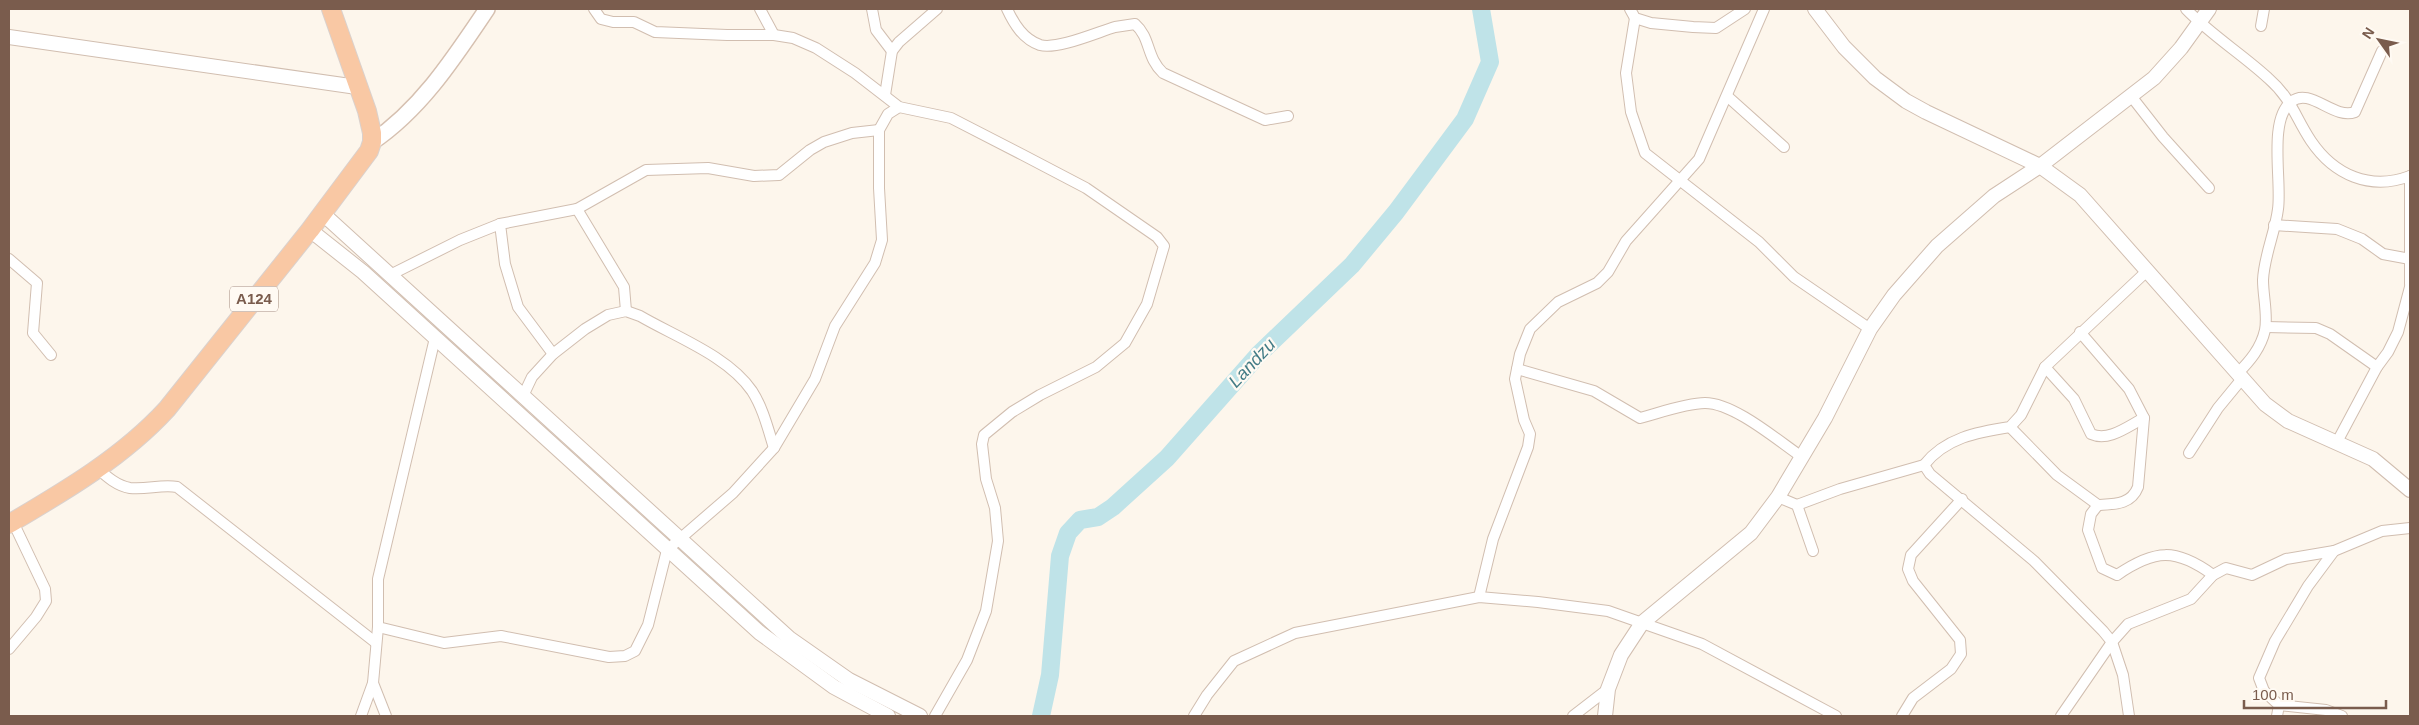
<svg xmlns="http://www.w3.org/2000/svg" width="2419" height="725" viewBox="0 0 2419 725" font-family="Arial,sans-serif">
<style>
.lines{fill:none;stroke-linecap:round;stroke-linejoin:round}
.river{stroke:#bfe3e8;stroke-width:18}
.minor-casing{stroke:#d1beb0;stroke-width:12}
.tertiary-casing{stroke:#d1beb0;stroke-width:16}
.secondary-casing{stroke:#d6c0b0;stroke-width:18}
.trunk-casing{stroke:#dad1cd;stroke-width:20}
.minor{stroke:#fff;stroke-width:10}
.tertiary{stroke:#fff;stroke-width:14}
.secondary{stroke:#fff;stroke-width:15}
.trunk{stroke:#f9c8a4;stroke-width:18}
.labels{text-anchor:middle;stroke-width:4.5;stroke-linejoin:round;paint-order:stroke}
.shield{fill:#fffaf3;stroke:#a28b7f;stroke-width:1}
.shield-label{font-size:15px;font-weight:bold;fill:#7a5c4d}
.water-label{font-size:18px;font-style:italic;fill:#437c86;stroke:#fffaf3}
</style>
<rect width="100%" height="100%" fill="#fdf6ec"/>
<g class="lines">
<!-- river -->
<polyline class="river" points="1041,716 1050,675 1060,556 1068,533 1080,520 1098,517 1113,507 1167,458 1259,354 1352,265 1396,212 1465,119 1490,62 1481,9"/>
<defs>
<g id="minor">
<polyline points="594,9 601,19 613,22 634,22 655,32 727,35 774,35 793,38 816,48 855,73 899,107 951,118 1023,155 1086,188 1157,237 1164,246 1147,304 1125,343 1096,367 1040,395 1012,412 984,435 982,444 986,479 995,508 998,541 986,611 967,660 935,716"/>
<polyline points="760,9 774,35"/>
<polyline points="872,9 876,30 892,51"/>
<path d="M1007,9c7,15 16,30 33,36 17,5 58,-13 75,-18 7,-1 13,-2 20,-3 16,14 11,33 28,49l102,47 23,-4"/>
<polyline points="1630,9 1635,18 1651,23 1693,27 1716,28 1745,9"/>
<path d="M2186,9c25,26 56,45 82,69 24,21 27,39 43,63 23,34 59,50 99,35"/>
<polyline points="1635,18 1626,73 1631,112 1645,153 1759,242 1794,277 1870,329"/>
<polyline points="2261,26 2264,9"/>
<polyline points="885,95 892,51 899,42 937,9"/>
<polyline points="1727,96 1784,147"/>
<polyline points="2131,96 2163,137 2209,188"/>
<polyline points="2410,176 2410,284"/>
<polyline points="577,209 624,287 626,311"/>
<polyline points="2274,225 2337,229 2362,239 2383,254 2410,259"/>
<polyline points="9,259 37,283 33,333 51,355"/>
<polyline points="390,275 460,240 500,224"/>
<polyline points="2266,327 2316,328 2330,334 2377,367"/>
<polyline points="553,354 518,307 505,264 500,224 577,209 646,170 708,168 754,176 779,175 810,150 824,142 852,133 879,130"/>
<path d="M2045,367l29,32 17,35c18,8 37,-8 53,-16"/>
<path d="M1517,369l77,22 46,27c19,-5 46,-15 65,-15 29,0 72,37 97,54"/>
<path d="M2237,374c13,-13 24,-26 28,-44 3,-15 -2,-34 -2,-50 1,-24 12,-47 15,-71 4,-27 -10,-89 13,-107 19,-16 42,18 64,10l27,-61"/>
<path d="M523,396l9,-19 21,-23 32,-25 23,-14 18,-4 14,5c36,21 88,40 112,75 11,17 16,38 22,57"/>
<path d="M2010,427l47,48 41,30c16,-1 33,0 40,-18l6,-69 -15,-29 -49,-57"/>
<polyline points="2337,442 2377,367 2388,352 2398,332 2410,287"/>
<polyline points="2189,453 2218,408 2241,380"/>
<polyline points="1924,465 1930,474 2034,561 2103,631 2112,642 2123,675 2129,716"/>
<path d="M97,468c9,8 20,18 33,20 16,2 32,-4 47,-1l198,155"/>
<polyline points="1778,497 1797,505 1813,551"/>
<path d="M1797,505l43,-16 84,-24c21,-27 53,-33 86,-38l11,-12 24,-48 102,-96"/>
<path d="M2098,505l-7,9 -3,16 14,38 15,7c38,-26 59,-27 96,0"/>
<polyline points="1479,597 1493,539 1528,447 1530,434 1524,420 1515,379 1520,354 1530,329 1558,302 1597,283 1608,272 1626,241 1699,159 1764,9"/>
<polyline points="378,627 444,643 501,636 609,657 625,656 635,651 648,625 667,550 733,493 774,448 815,379 835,326 875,263 882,240 879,188 879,130 888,114 899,107"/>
<polyline points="9,649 36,617 46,601 45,589 13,522"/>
<polyline points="373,683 386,716"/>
<polyline points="2279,705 2326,710 2342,716"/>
<polyline points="361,716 373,683 378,627 378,579 435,338"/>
<polyline points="1194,716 1207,695 1234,661 1295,633 1479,597 1538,602 1608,611 1702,644 1836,716"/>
<polyline points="1573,716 1608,689"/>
<polyline points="1902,716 1913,698 1951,669 1961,654 1960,640 1913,581 1908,569 1911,555 1962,499"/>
<polyline points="2061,716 2112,642 2128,624 2191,599 2213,575 2226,568 2252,575 2286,559 2334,551"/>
<polyline points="2277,716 2279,705 2264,691 2259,678 2275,641 2308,586 2334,551 2382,531 2410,528"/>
</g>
<g id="tertiary">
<polyline points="1815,9 1844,47 1875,78 1906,101 1926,112 2040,166 2080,195 2265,404 2288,421 2373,459 2410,490"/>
<polyline points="9,37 357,87"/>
<polyline points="322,213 789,638 849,680 920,716"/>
<polyline points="310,230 363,272 760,633 834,687 888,716"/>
<polyline points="1605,716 1608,689 1621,655 1642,623 1751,533 1778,497 1825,418 1870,329 1894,295 1937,246 1994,196 2040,166 2154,78 2181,48 2209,9"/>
</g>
<path id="secondary" d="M372,142c49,-33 82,-84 115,-133"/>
<path id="trunk" d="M9,524c56,-33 114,-67 158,-115l143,-179 59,-79 3,-9v-9l-5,-22 -36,-102"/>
</defs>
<!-- minor casing -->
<use href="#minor" class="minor-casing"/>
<!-- tertiary casing -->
<use href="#tertiary" class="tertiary-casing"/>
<!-- secondary casing -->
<use href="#secondary" class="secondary-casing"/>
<!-- trunk casing -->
<use href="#trunk" class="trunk-casing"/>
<!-- minor -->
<use href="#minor" class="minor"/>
<!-- tertiary -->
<use href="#tertiary" class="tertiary"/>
<!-- secondary -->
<use href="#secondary" class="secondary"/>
<!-- trunk -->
<use href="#trunk" class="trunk"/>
</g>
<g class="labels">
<!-- shield labels -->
<rect class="shield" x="230" y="286.5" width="48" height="25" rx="4"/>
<g class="shield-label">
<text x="254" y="304">A124</text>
</g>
<!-- water labels -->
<g class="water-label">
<text transform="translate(1252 363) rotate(-47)" y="6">Landzu</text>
</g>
</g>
<!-- border -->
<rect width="2419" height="725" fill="none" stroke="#7a5c4d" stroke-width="20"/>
<!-- north arrow -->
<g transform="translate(2379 40) rotate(303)" stroke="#fffaf3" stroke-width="4" paint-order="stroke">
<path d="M0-4L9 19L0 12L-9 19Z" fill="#7a5c4d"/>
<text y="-8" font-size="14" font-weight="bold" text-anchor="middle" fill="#7a5c4d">N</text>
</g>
<!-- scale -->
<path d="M2244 700v8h142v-8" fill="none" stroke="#7a5c4d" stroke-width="2.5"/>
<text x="2252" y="700" font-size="15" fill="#7a5c4d" stroke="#fffaf3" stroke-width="4" paint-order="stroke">100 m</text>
</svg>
